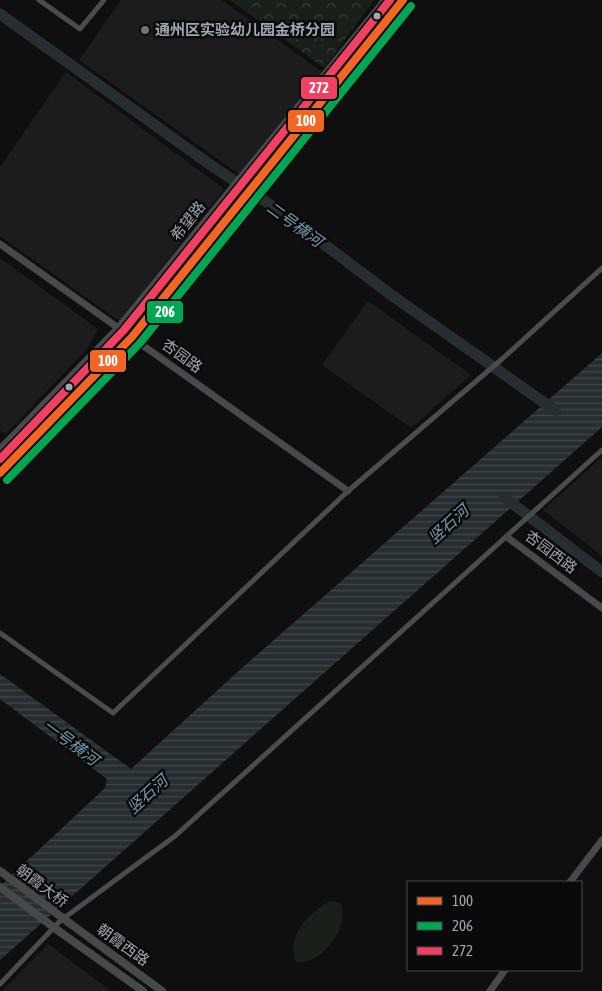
<svg xmlns="http://www.w3.org/2000/svg" width="602" height="991" viewBox="0 0 602 991" font-family="'Asap Condensed','Noto Sans SC',sans-serif">
<style>
.built{fill:#1c1c1e}
.green{fill:#19201a}
.park{fill:url(#park-crowns)}
.water{fill:url(#water-rules)}
.lines{fill:none;stroke-linecap:round;stroke-linejoin:round}
.river{stroke:#262e32;stroke-width:11}
.street{stroke:#4a4c4f;stroke-width:5}
.secondary{stroke:#48494c;stroke-width:7}
.primary{stroke:#46484a;stroke-width:8}
.primary-bridge{stroke:#46484a;stroke-width:8}
.bus-1-casing{stroke:#0a0a0b;stroke-width:11}
.bus-2-casing{stroke:#0a0a0b;stroke-width:11}
.bus-3-casing{stroke:#0a0a0b;stroke-width:11}
.bus-1{stroke:#f26522;stroke-width:8}
.bus-2{stroke:#00a651;stroke-width:8}
.bus-3{stroke:#f24062;stroke-width:8}
.bus-dot{fill:#a0a7b1;stroke:#0a0a0b;stroke-width:2}
.poi-dot{fill:#6d7279;stroke:#0a0a0b;stroke-width:2}
.labels{text-anchor:middle;stroke-width:5;stroke-linejoin:round;paint-order:stroke}
.poi-label{font-size:15px;font-weight:bold;fill:#a0a7b1;stroke:#0a0a0b;text-anchor:start}
.street-label{font-size:15px;fill:#a0a7b1;stroke:#0a0a0b}
.water-label{font-size:16px;font-style:italic;fill:#769bad;stroke:#0a0a0b}
.line-badge{stroke:#0a0a0b;stroke-width:2}
.badge-label{font-size:14px;text-anchor:middle;font-weight:bold;fill:#fff}
</style>
<defs>
<pattern id="park-crowns" width="20" height="18" patternUnits="userSpaceOnUse" patternTransform="scale(1.25)"><rect width="20" height="18" fill="#19201a"/><path d="M2 6a3 3 0 1 1 6 0M12 15a3 3 0 1 1 6 0" fill="none" stroke="#373e39"/></pattern>
<pattern id="water-rules" width="6" height="5" patternUnits="userSpaceOnUse" patternTransform="scale(1.25)"><rect width="6" height="5" fill="#262e32"/><path d="M0 2.5h6" fill="none" stroke="#42494d"/></pattern>
</defs>
<rect width="100%" height="100%" fill="#0f0f10"/>
<!-- built -->
<g class="built">
<polygon points="121,0 222,0 322,72 240,175 79,60"/>
<polygon points="66,72 224,189 119,321 0,236 0,167"/>
<polygon points="0,258 98,329 88,348 6,434 0,430"/>
<polygon points="368,301 471,375 411,428 322,365"/>
<polygon points="602,457 602,556 543,510"/>
<polygon points="48,944 111,991 2,991"/>
</g>
<!-- green -->
<path class="green" d="M330,901l10,2c12,22 -19,63 -44,59 -11,-25 13,-50 34,-61z"/>
<!-- park -->
<polygon class="park" points="230,0 374,0 324,68"/>
<!-- water -->
<polygon class="water" points="602,353 602,427 0,960 0,886 105,788 107,779 0,699 0,674 131,769 243,667"/>
<g class="lines">
<!-- river -->
<g class="river">
<polyline points="0,14 212,166 280,211 390,294 556,411"/>
<polyline points="504,497 602,572"/>
</g>
<!-- street -->
<g class="street">
<polyline points="39,0 80,29 104,0"/>
<polyline points="0,633 113,713 348,491 502,359 602,268"/>
<polyline points="0,984 60,921 175,836 602,450"/>
</g>
<!-- secondary -->
<g class="secondary">
<polyline points="0,244 348,491"/>
<polyline points="0,449 118,328 385,0"/>
<polyline points="0,473 132,337 403,0"/>
<polyline points="507,537 602,608"/>
<polyline points="570,882 602,840"/>
<polyline points="490,991 505,970"/>
</g>
<!-- primary -->
<g class="primary">
<polyline points="68,922 162,991"/>
<polyline points="60,932 143,991"/>
</g>
<!-- primary-bridge -->
<g class="primary-bridge">
<polyline points="0,871 68,922"/>
<polyline points="0,887 60,932"/>
</g>
<defs>
<polyline id="bus-1" points="0,473 132,337 403,0"/>
<polyline id="bus-2" points="7,480 140,343 411,6"/>
<polyline id="bus-3" points="0,459 124,330 390,0"/>
</defs>
<!-- bus-1 casing -->
<use href="#bus-1" class="bus-1-casing"/>
<!-- bus-2 casing -->
<use href="#bus-2" class="bus-2-casing"/>
<!-- bus-3 casing -->
<use href="#bus-3" class="bus-3-casing"/>
<!-- bus-1 -->
<use href="#bus-1" class="bus-1"/>
<!-- bus-2 -->
<use href="#bus-2" class="bus-2"/>
<!-- bus-3 -->
<use href="#bus-3" class="bus-3"/>
</g>
<!-- markers -->
<g class="bus-dot">
<circle cx="377" cy="16" r="4.5"/>
<circle cx="69" cy="387" r="4.5"/>
</g>
<circle class="poi-dot" cx="145" cy="30" r="5"/>
<g class="labels">
<!-- poi labels -->
<g class="poi-label">
<text x="155" y="35">通州区实验幼儿园金桥分园</text>
</g>
<!-- street labels -->
<g class="street-label">
<text transform="translate(188 221) rotate(-51)" y="5">希望路</text>
<text transform="translate(182 356) rotate(36)" y="5">杏园路</text>
<text transform="translate(551 552) rotate(37)" y="5">杏园西路</text>
<text transform="translate(42 886) rotate(37)" y="5">朝霞大桥</text>
<text transform="translate(123 945) rotate(36)" y="5">朝霞西路</text>
</g>
<!-- water labels -->
<g class="water-label">
<text transform="translate(295 224) rotate(36)" y="6">二号横河</text>
<text transform="translate(448 524) rotate(-42)" y="6">竖石河</text>
<text transform="translate(71 742) rotate(37)" y="6">一号横河</text>
<text transform="translate(147 794) rotate(-42)" y="6">竖石河</text>
</g>
</g>
<g class="line-badge">
<rect x="300" y="76" width="38" height="24" rx="5" fill="#f24062"/>
<rect x="287" y="109" width="38" height="24" rx="5" fill="#f26522"/>
<rect x="146" y="300" width="38" height="24" rx="5" fill="#00a651"/>
<rect x="89" y="349" width="38" height="24" rx="5" fill="#f26522"/>
</g>
<g class="badge-label">
<text x="319" y="93">272</text>
<text x="306" y="126">100</text>
<text x="165" y="317">206</text>
<text x="108" y="366">100</text>
</g>
<!-- legend -->
<rect x="407" y="881" width="175" height="90" fill="#0a0a0b" stroke="#46494d"/>
<rect x="417" y="897" width="25" height="8" fill="#f26522" stroke="#46494d"/>
<text x="452" y="906" font-size="15" fill="#a0a7b1">100</text>
<rect x="417" y="922" width="25" height="8" fill="#00a651" stroke="#46494d"/>
<text x="452" y="931" font-size="15" fill="#a0a7b1">206</text>
<rect x="417" y="947" width="25" height="8" fill="#f24062" stroke="#46494d"/>
<text x="452" y="956" font-size="15" fill="#a0a7b1">272</text>
</svg>
